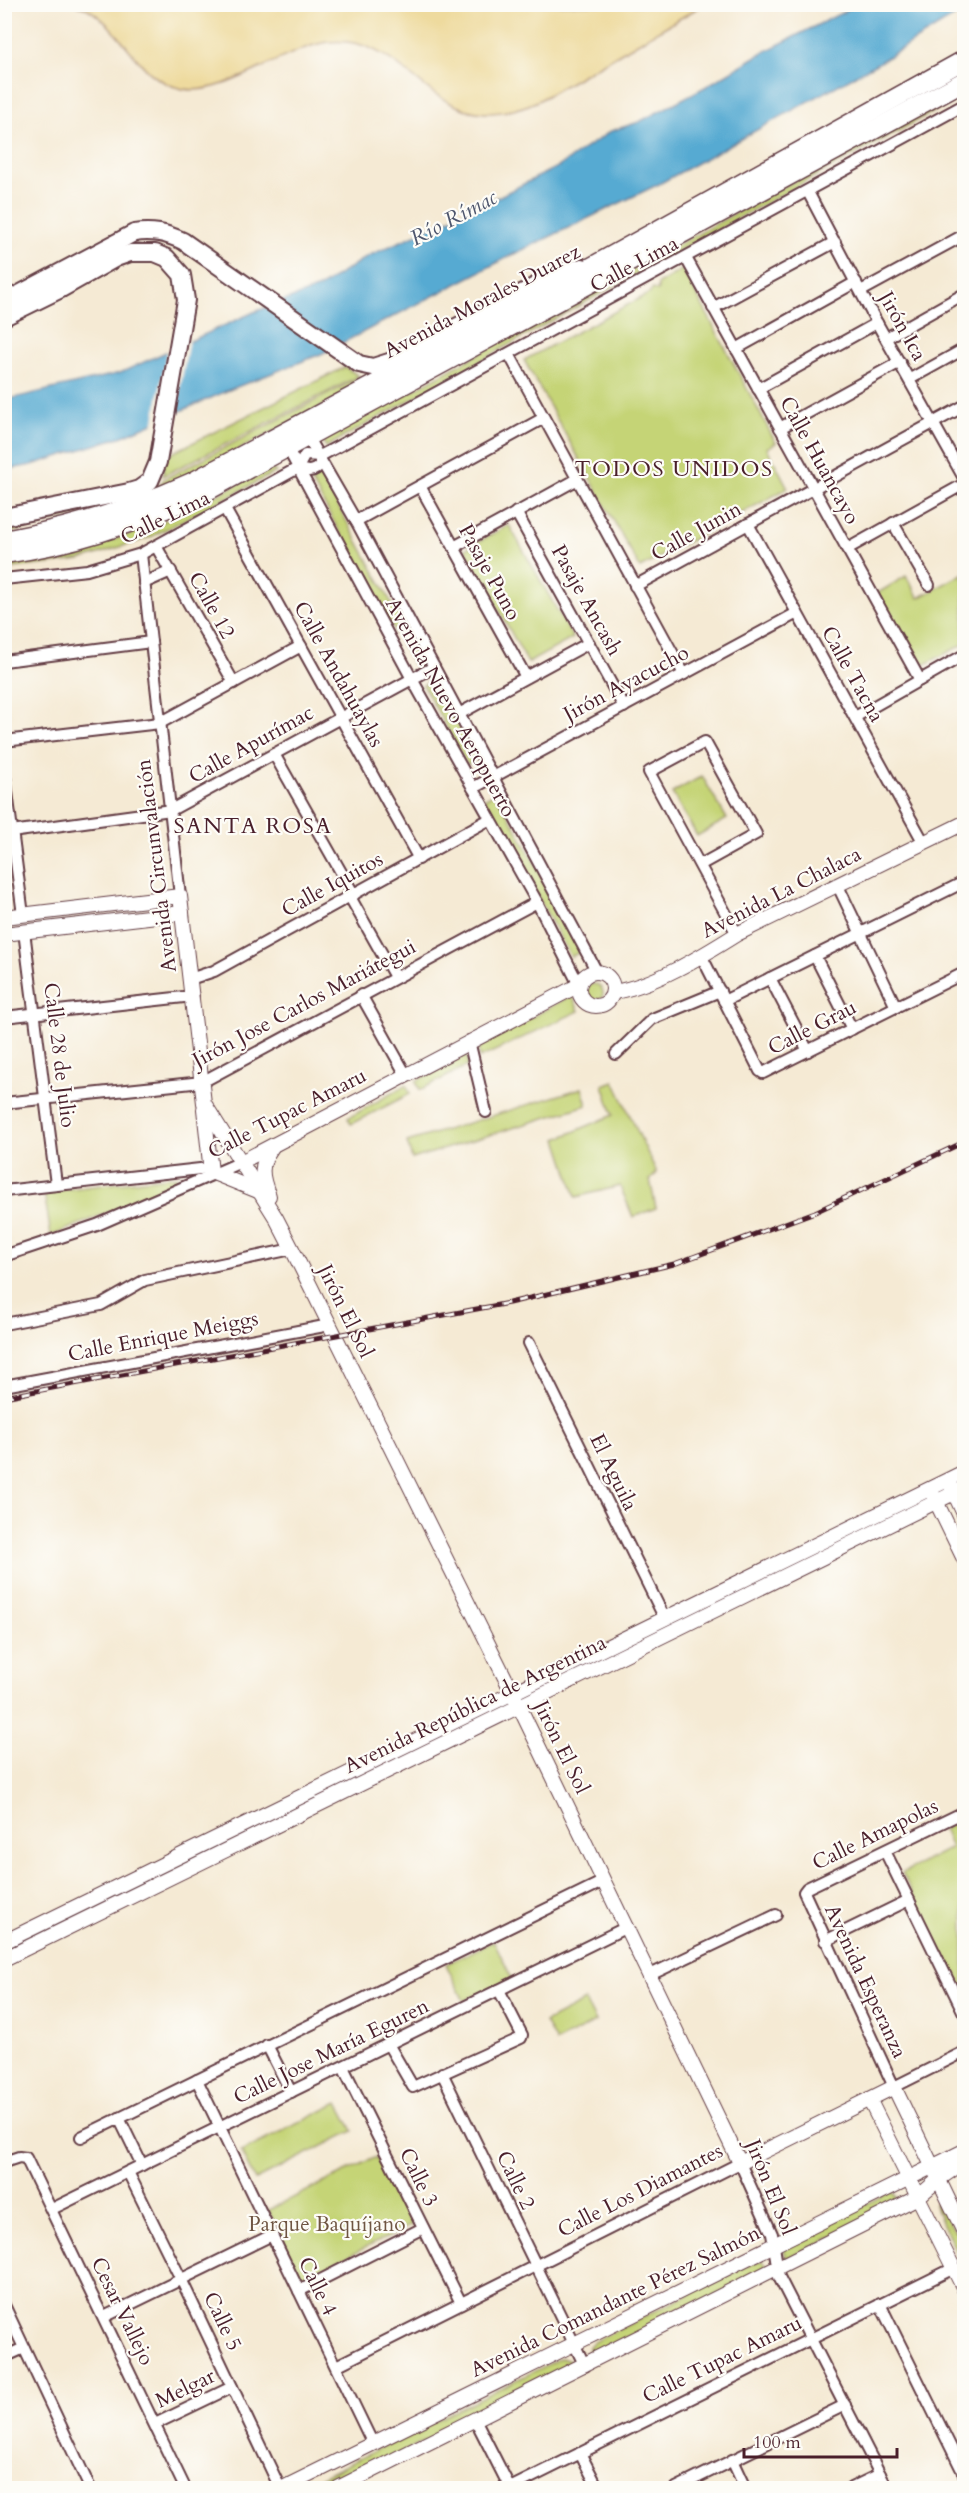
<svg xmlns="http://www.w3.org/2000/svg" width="969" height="2493" viewBox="0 0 969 2493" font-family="Cardo,serif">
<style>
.green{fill:#c5d476;stroke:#887a50;stroke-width:1.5}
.sand{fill:#eeda9e;stroke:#9c7c64;stroke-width:1.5}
.water{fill:#56aad2;stroke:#50647e;stroke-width:1.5}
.pier{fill:#f5ead4}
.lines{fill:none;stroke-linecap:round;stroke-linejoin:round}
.street-casing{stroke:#643d44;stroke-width:14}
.secondary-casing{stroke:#643d44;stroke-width:16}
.primary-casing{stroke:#643d44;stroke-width:20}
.highway-casing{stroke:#643d44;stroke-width:21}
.street{stroke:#fff;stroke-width:10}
.secondary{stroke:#fff;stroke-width:14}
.primary{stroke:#fff;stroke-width:16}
.highway{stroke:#fff;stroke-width:18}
.rail-casing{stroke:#4a1f2b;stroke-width:5}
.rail{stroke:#fdfcf7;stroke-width:3;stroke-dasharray:9;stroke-linecap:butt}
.labels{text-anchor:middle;stroke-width:4.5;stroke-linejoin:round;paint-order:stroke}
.street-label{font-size:21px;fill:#4a1f2b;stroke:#fdfcf7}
.park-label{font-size:21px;fill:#6f5542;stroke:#fdfcf7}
.water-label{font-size:22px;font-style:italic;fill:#4f576e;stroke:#fdfcf7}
.neighbourhood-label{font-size:22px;letter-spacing:1.5px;fill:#4a1f2b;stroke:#fdfcf7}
</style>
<rect width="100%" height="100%" fill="#fdfcf7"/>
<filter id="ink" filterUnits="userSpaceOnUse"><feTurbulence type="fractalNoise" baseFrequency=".0167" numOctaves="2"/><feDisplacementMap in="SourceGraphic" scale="12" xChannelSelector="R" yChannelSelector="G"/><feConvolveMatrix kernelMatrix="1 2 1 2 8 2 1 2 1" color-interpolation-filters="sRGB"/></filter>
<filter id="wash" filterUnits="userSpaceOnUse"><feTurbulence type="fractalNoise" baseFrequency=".008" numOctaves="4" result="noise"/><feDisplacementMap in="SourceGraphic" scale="24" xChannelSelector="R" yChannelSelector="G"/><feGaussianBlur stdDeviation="1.35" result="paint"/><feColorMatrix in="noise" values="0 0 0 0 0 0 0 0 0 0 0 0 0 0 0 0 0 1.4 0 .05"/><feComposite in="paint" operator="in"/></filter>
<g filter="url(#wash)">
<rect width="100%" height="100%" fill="#f5ead4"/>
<!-- green -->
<g class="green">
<polygon points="964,88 964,95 625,280 326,447 322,440"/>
<polygon points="683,269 776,443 767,448 788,488 640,568 524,360 650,293 652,289 658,291 658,284"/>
<polygon points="345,367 359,376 163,476 166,456"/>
<polygon points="357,379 369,382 153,494 164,479"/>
<path d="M270,467l6,5 -125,65 -71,23 -75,9 -1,-7c56,-7 109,-19 160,-41 36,-15 71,-36 106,-54z"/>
<polygon points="319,471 422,658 413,664 309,477"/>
<polygon points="108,506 5,534 4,527"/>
<polygon points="509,525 573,638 528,663 465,549"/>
<polygon points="964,573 964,644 918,668 876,594 906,576 919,598"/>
<polygon points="434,679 477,759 467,765 423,685"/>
<polygon points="702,776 727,819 697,836 672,793"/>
<polygon points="496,792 583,950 571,957 484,799"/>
<circle cx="594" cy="993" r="9"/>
<polygon points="572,995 579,1011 480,1058 478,1047"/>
<polygon points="466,1054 469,1065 420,1090 416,1081"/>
<polygon points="614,1081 657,1173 650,1180 656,1208 633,1217 620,1186 576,1197 557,1139 613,1115 603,1085"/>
<polygon points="406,1085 410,1094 351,1124 348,1118"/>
<polygon points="582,1088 587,1105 412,1159 407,1142"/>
<polygon points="176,1176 177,1184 51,1236 44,1192"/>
<polygon points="964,1818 964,1996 902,1873 951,1848 943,1829"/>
<polygon points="494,1941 512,1979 464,2001 446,1964"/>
<polygon points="585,2001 596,2022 556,2042 545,2022"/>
<polygon points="338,2103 353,2131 255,2180 241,2152"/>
<polygon points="376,2157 412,2225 302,2279 268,2210"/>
<polygon points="892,2191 900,2204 787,2259 782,2246"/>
<polygon points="939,2202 964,2249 964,2267 937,2212 935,2203"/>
<polygon points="762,2260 767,2265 767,2271 590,2355 588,2348 593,2342 754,2262"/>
<polygon points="561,2358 568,2359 572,2364 334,2488 300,2488"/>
</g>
<!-- sand -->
<path class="sand" d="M76,5h627l-165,96c-107,49 -124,-68 -209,-59 -44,5 -102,55 -146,47 -38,-8 -49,-38 -74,-63 -6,-6 -13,-12 -21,-17 -4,-2 -8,-1 -12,-4z"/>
<!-- water -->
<polygon class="water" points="857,5 964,5 964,11 878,63 659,184 514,254 321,354 229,390 123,436 32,465 5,470 5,400 120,373 254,312 319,288 366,257 492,200 559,166 611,131 639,122 705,87 762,53"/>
<!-- pier -->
<polygon class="pier" points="189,340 175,417 153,426 167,350"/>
</g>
<g filter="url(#ink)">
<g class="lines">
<defs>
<g id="street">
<polyline points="808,192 877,323 964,478"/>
<polyline points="686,258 920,680"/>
<polyline points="861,291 964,235"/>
<polyline points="713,308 835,242"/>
<polyline points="886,338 964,294"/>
<polyline points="736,349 856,282"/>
<polyline points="509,354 684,674"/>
<polyline points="910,379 964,349"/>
<polyline points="758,389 877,323"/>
<polyline points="780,428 900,362"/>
<polyline points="308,438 356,521 597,972"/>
<polyline points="288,449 412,679 537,902 579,985"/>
<path d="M298,468c8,4 17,5 22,-4v-8"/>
<polyline points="420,486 526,677"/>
<polyline points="225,509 419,859"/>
<polyline points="516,512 624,707"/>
<polyline points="356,521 542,419"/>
<polyline points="893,523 929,585"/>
<polyline points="748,524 924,843"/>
<polyline points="156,546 234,683"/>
<polyline points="454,547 576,480"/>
<polyline points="847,549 964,484"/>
<polyline points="141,554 180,896"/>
<polyline points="4,579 87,570 141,554 298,468 305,455 320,456 337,447 964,105"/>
<polyline points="144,583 171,571"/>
<polyline points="635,586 964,406"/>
<polyline points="4,661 151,642"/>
<polyline points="459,714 589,643"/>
<polyline points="855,717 964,655"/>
<polyline points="4,741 160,723 301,646"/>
<polyline points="274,754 354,895"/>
<polyline points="4,769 23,915"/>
<polyline points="473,788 797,613"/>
<polyline points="4,833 171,810 434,667"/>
<polyline points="700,865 756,834 705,742 649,772 737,934"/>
<polyline points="838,886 896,1007"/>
<polyline points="350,897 395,977"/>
<polyline points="24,931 56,1184"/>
<polyline points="815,956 852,1029"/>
<polyline points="702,957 760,1071 763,1073 964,973"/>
<polyline points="770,978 808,1051"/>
<polyline points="190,979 214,971 490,819"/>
<polyline points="361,995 406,1075"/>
<polyline points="724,1001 964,882"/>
<polyline points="4,1017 193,996"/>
<polyline points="469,1041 486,1112"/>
<polyline points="616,1054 652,1019 720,991"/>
<polyline points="4,1103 202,1082 537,902"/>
<polyline points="4,1191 209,1168"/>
<polyline points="4,1256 97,1225 241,1162"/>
<polyline points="4,1324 101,1305 145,1280 292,1249"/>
<polyline points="529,1343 665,1619"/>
<polyline points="4,1386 330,1325"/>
<polyline points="964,1812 807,1888 804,1892 894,2087 964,2052"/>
<polyline points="885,1851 964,2013"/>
<polyline points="825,1941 909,1900"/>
<polyline points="650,1975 776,1915"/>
<polyline points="388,2044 413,2087 521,2038 522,2035 499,1990"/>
<polyline points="267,2045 291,2092"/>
<polyline points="343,2067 461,2303"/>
<polyline points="442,2073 585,2366"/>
<polyline points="197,2080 373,2444"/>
<polyline points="119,2118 142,2165"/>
<polyline points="81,2137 604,1881"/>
<polyline points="4,2162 19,2157 26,2158 185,2488"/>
<polyline points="128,2172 181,2279 280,2488"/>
<polyline points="52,2209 627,1927"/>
<polyline points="299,2291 423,2228"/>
<polyline points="880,2304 964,2474"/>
<polyline points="4,2305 90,2488"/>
<polyline points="104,2317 272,2235"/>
<polyline points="4,2357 24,2348"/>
<polyline points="336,2366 740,2163 772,2234 779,2277 887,2488"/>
<polyline points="476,2421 510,2488"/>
<polyline points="155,2424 232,2387"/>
<polyline points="580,2453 598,2488"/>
<polyline points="732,2460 745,2488"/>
<polyline points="510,2488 954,2268"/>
<polyline points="676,2488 845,2405"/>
<polyline points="851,2488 880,2474"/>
</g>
<g id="secondary">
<polyline points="4,917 180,896 204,1103 276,1218 292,1249 519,1706 740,2163 894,2087 964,2232"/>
<polyline points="4,934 182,913"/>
<circle cx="596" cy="989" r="17"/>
<path d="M613,992c41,-6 89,-36 124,-58l227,-111"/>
<polyline points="204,1109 211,1172 258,1191"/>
<polyline points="241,1162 579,985"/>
<path d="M269,1196c-8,-20 -10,-31 3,-49"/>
<polyline points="951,1486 964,1514"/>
<polyline points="932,1493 964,1559"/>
<polyline points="4,1942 964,1472"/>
<polyline points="4,1959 964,1488"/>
<polyline points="869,2099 964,2289"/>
<polyline points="283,2488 964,2151"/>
<polyline points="338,2488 918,2197 939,2179 964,2162"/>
</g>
<g id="primary">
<path d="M4,302l130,-69c18,-3 32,0 49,8l176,123 14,3 16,-5 171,-89 22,-6"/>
<polyline points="4,317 61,289 116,258 130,253 155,253 167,258 182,275 186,300 158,462 150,481 139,489 129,492 4,517"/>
</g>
<g id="highway">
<path d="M4,540c66,-12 127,-30 188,-58l318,-170 454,-252"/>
<path d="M4,554c72,-10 139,-33 205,-64l755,-409"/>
</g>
</defs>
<!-- street casing -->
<use href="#street" class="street-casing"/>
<!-- secondary casing -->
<use href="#secondary" class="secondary-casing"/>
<!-- primary casing -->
<use href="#primary" class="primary-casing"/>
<!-- highway casing -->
<use href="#highway" class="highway-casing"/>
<!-- street -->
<use href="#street" class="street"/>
<!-- secondary -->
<use href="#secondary" class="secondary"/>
<!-- primary -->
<use href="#primary" class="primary"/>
<!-- highway -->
<use href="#highway" class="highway"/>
<defs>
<polyline id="rail" points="4,1397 509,1303 674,1264 815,1212 964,1142"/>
</defs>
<!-- rail casing -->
<use href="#rail" class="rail-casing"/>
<!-- rail -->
<use href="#rail" class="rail"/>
</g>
</g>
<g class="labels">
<!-- street labels -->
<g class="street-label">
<text transform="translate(634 264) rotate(-28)" y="7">Calle Lima</text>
<text transform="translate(482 301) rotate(-28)" y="7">Avenida Morales Duarez</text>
<text transform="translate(903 326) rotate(61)" y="7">Jirón Ica</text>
<text transform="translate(820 460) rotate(61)" y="7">Calle Huancayo</text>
<text transform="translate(165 517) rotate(-26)" y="7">Calle Lima</text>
<text transform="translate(696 531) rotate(-29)" y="7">Calle Junin</text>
<text transform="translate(490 572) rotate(61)" y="7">Pasaje Puno</text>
<text transform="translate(587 600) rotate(61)" y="7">Pasaje Ancash</text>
<text transform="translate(212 605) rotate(61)" y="7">Calle 12</text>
<text transform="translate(339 674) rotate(61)" y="7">Calle Andahuaylas</text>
<text transform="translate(853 674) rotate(61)" y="7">Calle Tacna</text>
<text transform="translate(626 683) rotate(-28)" y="7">Jirón Ayacucho</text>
<text transform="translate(451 707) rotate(61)" y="7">Avenida Nuevo Aeropuerto</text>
<text transform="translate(251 744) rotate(-29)" y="7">Calle Apurímac</text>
<text transform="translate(156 866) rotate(-97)" y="7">Avenida Circunvalación</text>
<text transform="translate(332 884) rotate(-29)" y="7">Calle Iquitos</text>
<text transform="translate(781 892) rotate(-27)" y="7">Avenida La Chalaca</text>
<text transform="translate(304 1003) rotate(-28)" y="7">Jirón Jose Carlos Mariátegui</text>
<text transform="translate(812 1027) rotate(-27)" y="7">Calle Grau</text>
<text transform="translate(60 1055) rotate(83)" y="7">Calle 28 de Julio</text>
<text transform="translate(287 1113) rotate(-27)" y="7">Calle Tupac Amaru</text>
<text transform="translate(346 1311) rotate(64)" y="7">Jirón El Sol</text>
<text transform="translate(163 1336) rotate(-11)" y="7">Calle Enrique Meiggs</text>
<text transform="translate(614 1472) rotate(64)" y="7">El Aguila</text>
<text transform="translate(475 1704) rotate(-26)" y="7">Avenida República de Argentina</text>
<text transform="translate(562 1747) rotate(64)" y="7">Jirón El Sol</text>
<text transform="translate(875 1834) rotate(-26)" y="7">Calle Amapolas</text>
<text transform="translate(866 1981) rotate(65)" y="7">Avenida Esperanza</text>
<text transform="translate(331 2051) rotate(-26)" y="7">Calle Jose María Eguren</text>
<text transform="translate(419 2177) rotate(64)" y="7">Calle 3</text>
<text transform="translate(516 2180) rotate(64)" y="7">Calle 2</text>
<text transform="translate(771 2187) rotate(68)" y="7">Jirón El Sol</text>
<text transform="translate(640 2190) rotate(-27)" y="7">Calle Los Diamantes</text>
<text transform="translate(318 2286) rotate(64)" y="7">Calle 4</text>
<text transform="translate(615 2301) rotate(-26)" y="7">Avenida Comandante Pérez Salmón</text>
<text transform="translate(123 2311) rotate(64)" y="7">Cesar Vallejo</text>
<text transform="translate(223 2321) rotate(65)" y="7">Calle 5</text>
<text transform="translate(722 2359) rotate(-26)" y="7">Calle Tupac Amaru</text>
<text transform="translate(185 2388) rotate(-26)" y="7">Melgar</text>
</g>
<!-- park labels -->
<g class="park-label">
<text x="327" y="2231">Parque Baquíjano</text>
</g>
<!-- water labels -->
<g class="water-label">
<text transform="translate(453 217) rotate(-28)" y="8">Río Rímac</text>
</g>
<!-- neighbourhood labels -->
<g class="neighbourhood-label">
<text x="674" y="476">TODOS UNIDOS</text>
<text x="253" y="833">SANTA ROSA</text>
</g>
</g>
<!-- margin -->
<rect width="969" height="2493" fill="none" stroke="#fdfcf7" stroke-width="24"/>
<!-- scale -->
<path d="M744 2448v9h153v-9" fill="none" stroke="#4a1f2b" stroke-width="3"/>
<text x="753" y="2448" font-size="18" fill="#4a1f2b" stroke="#fdfcf7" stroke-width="4.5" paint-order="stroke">100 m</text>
</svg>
